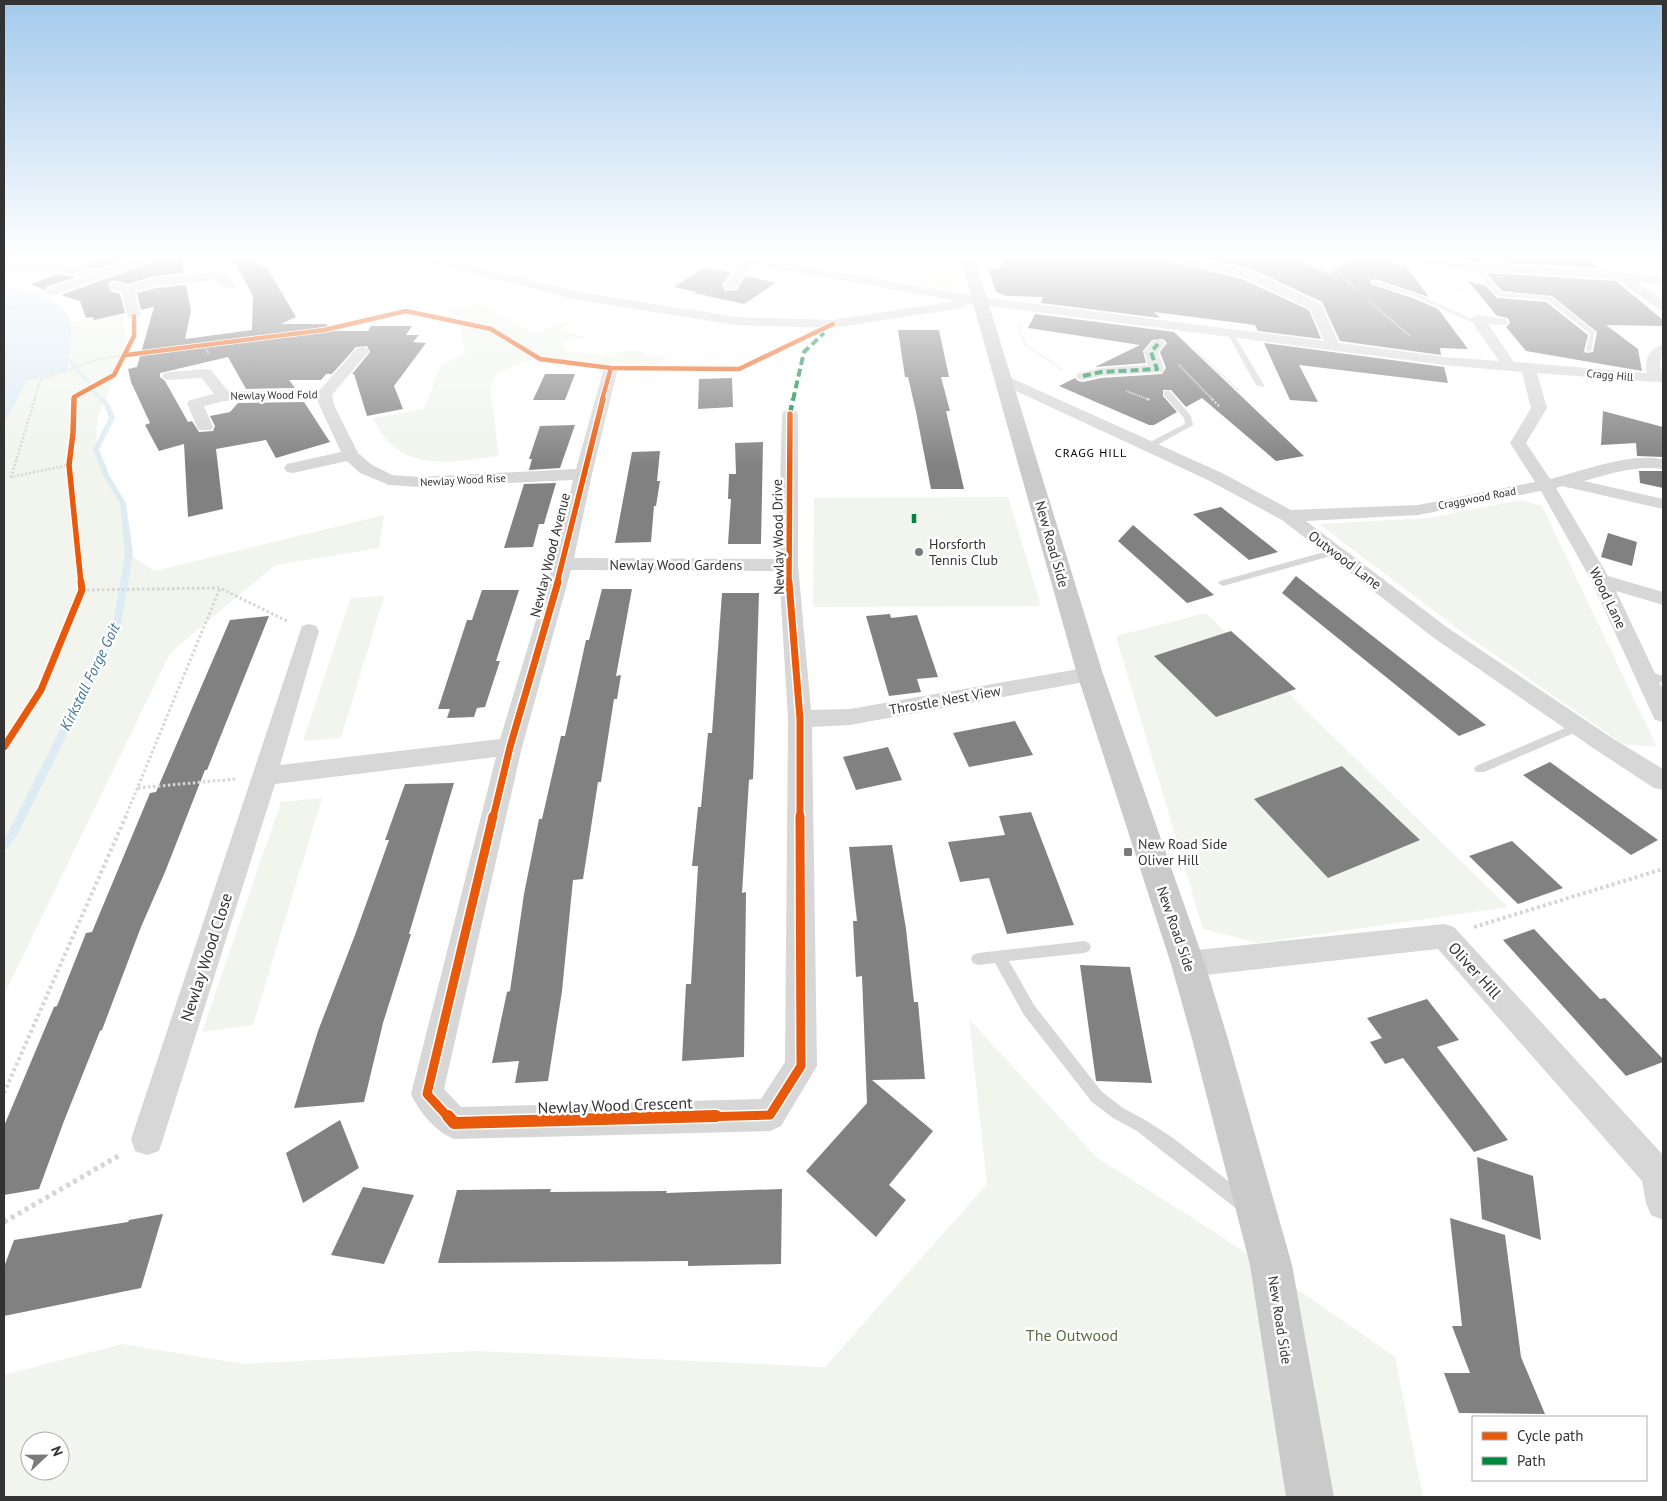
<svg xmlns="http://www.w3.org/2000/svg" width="1667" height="1501" viewBox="0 0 1667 1501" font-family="'PT Sans',sans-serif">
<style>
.green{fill:#f1f5ed;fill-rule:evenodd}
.water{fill:#ddebf3}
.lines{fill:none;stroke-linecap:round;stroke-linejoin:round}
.stream{fill:#ddebf3;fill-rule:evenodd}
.building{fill:#818181}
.path-far4{stroke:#d6d6d6;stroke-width:2;stroke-dasharray:1 1;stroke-linecap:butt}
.path-far3{stroke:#d6d6d6;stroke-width:2.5;stroke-dasharray:2 2;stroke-linecap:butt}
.path-far2{stroke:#d6d6d6;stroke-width:3;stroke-dasharray:2.5 2.5;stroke-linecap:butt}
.path-far1{stroke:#d6d6d6;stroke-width:4;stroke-dasharray:3 3;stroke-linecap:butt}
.path{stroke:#d6d6d6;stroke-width:5;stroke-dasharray:4 4;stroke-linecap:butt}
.lane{fill:#d7d7d7;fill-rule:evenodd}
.street{fill:#d7d7d7;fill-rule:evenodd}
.primary{fill:#cacaca;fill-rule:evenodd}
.quiet-far1{stroke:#00873e;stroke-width:4;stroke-dasharray:8 4;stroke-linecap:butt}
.quiet{stroke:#00873e;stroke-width:4.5;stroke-dasharray:9 4.5;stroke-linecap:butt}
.cycleway-far4-casing{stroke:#fff;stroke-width:6}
.cycleway-far3-casing{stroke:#fff;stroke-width:8}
.cycleway-far2-casing{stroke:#fff;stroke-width:10}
.cycleway-far1-casing{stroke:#fff;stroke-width:12}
.cycleway-casing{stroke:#fff;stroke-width:15}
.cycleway-far4{stroke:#e8590c;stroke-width:4.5}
.cycleway-far3{stroke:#e8590c;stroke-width:5.5}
.cycleway-far2{stroke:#e8590c;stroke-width:7}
.cycleway-far1{stroke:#e8590c;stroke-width:9}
.cycleway{stroke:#e8590c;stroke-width:12}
.poi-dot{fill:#7a7a7a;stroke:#fff;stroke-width:2}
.labels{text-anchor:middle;stroke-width:5;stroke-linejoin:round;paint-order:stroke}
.far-street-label{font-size:11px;fill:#333;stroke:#fff}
.far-neighbourhood-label{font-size:12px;letter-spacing:1px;fill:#000;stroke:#fff}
.street-label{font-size:14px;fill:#333;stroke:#fff}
.poi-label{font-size:14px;fill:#333;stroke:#fff;text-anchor:start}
.water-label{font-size:15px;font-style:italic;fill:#3f7597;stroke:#fff}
.near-street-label{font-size:16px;fill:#333;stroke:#fff}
.near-park-label{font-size:16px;fill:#56703f;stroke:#fff}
</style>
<rect width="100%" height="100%" fill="#fff"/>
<!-- green -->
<g class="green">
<polygon points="761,257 924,257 952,262 961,292"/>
<polygon points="1325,257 1355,257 1345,266 1343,295 1300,258"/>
<path d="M480,303l53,30 9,-1 16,-10h13l-11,9 24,5 -2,3h-12l-7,5 2,7 46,5 9,-5h22l6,5 16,1 2,3 -14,6 -33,-3 -53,5 -36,-8 -33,13 -7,14 9,69c-40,4 -84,17 -114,-18 -5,-5 -8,-13 -12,-20l51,-9 17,-44 24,-12 -5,-27 3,-6 -15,-9z"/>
<polygon points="123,315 126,340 113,381 97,420 96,449 106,475 123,503 129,554 154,571 384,515 379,548 275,565 170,653 4,995 4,424 27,381 69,354 70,322"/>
<polygon points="1008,497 1041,606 813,607 814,498"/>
<polygon points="1521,500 1542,506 1657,747 1623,744 1459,630 1319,524 1428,518"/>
<polygon points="384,596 341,738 303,741 351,598"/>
<polygon points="1206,613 1508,907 1258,943 1203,929 1116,636"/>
<polygon points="322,798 253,1025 202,1032 281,802"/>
<path d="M969,1019l128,139 118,74 180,125 28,140h-1419v-122l118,-31 122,20 232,-13 349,16 162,-183zM30,1441h30v30h-30z"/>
</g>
<!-- water -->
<path class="water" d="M4,286c21,6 60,10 66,36 3,15 -1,33 -3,48l-40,11 -23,43z"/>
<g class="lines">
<!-- stream -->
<g class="stream">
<polygon points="61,348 90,381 90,383 86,383 59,351 59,349"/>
<polygon points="91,390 95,390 109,403 115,418 99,449 109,475 126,503 133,554 121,625 17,835 7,849 4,850 4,839 8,833 113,625 125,554 120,503 103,475 93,449 109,418 104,405 91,392"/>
</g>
</g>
<!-- building -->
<g class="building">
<polygon points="106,257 133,257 98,269 80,266"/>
<polygon points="156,257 181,257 184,273 154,276 128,284 114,280 108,284 110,291 120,294 125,313 94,320 93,317 86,318 80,301 61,295 153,262"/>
<polygon points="232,257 266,266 296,317 281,324 327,324 327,331 368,331 371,326 412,326 406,335 419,335 413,342 426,343 394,386 403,409 367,416 354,374 352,374 370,352 367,346 356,347 332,374 326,374 321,380 289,380 295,388 246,389 228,357 160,373 160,377 165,381 188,422 192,421 199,432 213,431 215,426 210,416 230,412 238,403 304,402 330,442 276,458 266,440 216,449 223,509 188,517 184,444 159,451 145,425 150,423 131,382 128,369 137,367 154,307 141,310 137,293 156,288 186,285 191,311 185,339 252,330 253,296"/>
<polygon points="1006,257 1168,257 1172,262 1242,279 1309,310 1321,339 1258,331 1255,325 1154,312 1160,318 1041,303 1043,297 1006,296 996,292 988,269 1000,269"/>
<polygon points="1197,257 1258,257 1262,259 1290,257 1329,274 1355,257 1370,257 1406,266 1429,297 1375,279 1370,281 1370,284 1413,298 1438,309 1468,349 1440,348 1441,355 1340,341 1322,302 1252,269"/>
<polygon points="1458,257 1584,257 1599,268 1476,261 1461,259"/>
<polygon points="705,267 731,273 722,285 725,291 737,290 745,276 776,283 744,304 694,293 697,292 674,287"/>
<polygon points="1486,273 1616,281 1663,320 1663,326 1606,325 1638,349 1642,371 1526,351 1506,327 1510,323 1508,318 1497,316 1468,281 1486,286 1497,298 1546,302 1588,335 1584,351 1586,353 1593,352 1597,332 1552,296 1502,291"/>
<polygon points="58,274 76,277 46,287 45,290 31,284"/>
<polygon points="1035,314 1174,332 1304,456 1276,461 1202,398 1186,407 1171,390 1163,390 1163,396 1177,412 1154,425 1149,425 1059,386 1075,378 1078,381 1083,382 1101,378 1162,374 1166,368 1160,352 1167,343 1163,339 1152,340 1143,351 1146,363 1095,367 1140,345 1028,328"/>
<polygon points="898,330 939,330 949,377 941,377 950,411 946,411 964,489 931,489 916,412 908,377 905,377"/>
<polygon points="1264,343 1444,367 1448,383 1299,365 1318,402 1290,400"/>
<polygon points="545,374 575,374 565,400 533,400"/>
<polygon points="732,378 733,407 698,409 699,379"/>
<polygon points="1603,411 1663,427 1663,457 1637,456 1636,443 1601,445"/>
<polygon points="575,425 560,468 529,470 532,459 529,459 540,426"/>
<polygon points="763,442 761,544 728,544 731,499 728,499 729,474 736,474 735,443"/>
<polygon points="660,451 657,481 660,481 656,506 654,506 651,542 615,543 632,452"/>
<polygon points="1639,471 1663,471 1663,488 1640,483"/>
<polygon points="556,483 544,524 539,524 533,547 504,548 524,484"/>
<polygon points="1221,507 1278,552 1249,560 1193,514"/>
<polygon points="1133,525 1214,595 1187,603 1118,541"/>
<polygon points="1608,533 1637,542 1632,566 1601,557"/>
<polygon points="1296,576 1486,725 1459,736 1282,593"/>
<polygon points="602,589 632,589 616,676 621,675 617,699 614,699 601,782 598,782 583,879 573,880 562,991 548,1081 515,1083 519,1061 492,1063 507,992 510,991 524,894 539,819 542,819 561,736 565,736 586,640 589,640"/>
<polygon points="482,590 519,590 496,661 500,661 485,707 477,708 474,717 447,718 450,709 438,709 467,620 472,620"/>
<polygon points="722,593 759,593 754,755 753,779 749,780 742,893 746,892 744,1057 682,1061 686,984 691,984 698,866 692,866 698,807 701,807 708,733 712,733"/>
<polygon points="890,614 891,618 917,615 938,677 917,679 921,692 889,696 866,616"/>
<polygon points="269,616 207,770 205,770 165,872 141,927 102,1030 100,1031 64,1121 39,1189 4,1195 4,1126 54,1007 57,1006 86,933 92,932 150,793 156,792 230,620"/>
<polygon points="1231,631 1296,689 1216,717 1154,656"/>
<polygon points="1015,721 1033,755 969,767 953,733"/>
<polygon points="888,747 902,780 856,790 843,757"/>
<polygon points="1550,762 1658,840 1631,855 1523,775"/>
<polygon points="1342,766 1420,840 1328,878 1254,799"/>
<polygon points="454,783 409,934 411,934 383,1023 364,1102 294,1108 318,1031 355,935 389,840 385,840 405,784"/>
<polygon points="1031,812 1074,925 1007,934 989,878 960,882 948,842 1005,835 999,816"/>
<polygon points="1512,841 1563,888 1518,904 1469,856"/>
<polygon points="892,845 906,929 914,1002 918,1002 925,1079 872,1080 933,1131 889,1185 906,1200 876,1237 806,1171 867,1103 862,976 856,977 853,921 857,921 849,847"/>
<polygon points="1534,929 1600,999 1605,998 1663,1059 1663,1062 1626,1076 1503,940"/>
<polygon points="1080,965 1130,967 1152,1083 1096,1081"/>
<polygon points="1427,999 1459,1040 1437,1047 1508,1140 1474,1152 1403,1058 1385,1064 1370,1042 1382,1038 1367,1018"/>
<polygon points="340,1120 359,1168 303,1203 286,1153"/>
<polygon points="1477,1157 1533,1176 1541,1240 1482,1219"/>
<polygon points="363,1187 414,1195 384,1264 331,1255"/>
<polygon points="551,1189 550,1192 667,1191 666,1193 782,1189 781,1264 688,1266 688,1261 438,1263 457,1190"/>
<polygon points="163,1214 141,1288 4,1316 4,1267 14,1240 128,1222 129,1220"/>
<polygon points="1450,1218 1505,1235 1521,1357 1545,1414 1459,1413 1444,1373 1470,1373 1452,1326 1462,1326"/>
</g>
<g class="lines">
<!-- path-far4 -->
<g class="path-far4">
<polyline points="1352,257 1334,269 1357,290"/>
<polyline points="1342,265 1362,270"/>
<polyline points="1444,287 1470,290"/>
<polyline points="1369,301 1410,336"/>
<polyline points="4,310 34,299"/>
<polyline points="1018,325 1025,344 1063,370"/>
<polyline points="204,346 209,354"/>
<polyline points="1195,349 1239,391"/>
<polyline points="1179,365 1213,400"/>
<polyline points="1126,391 1150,400"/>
<polyline points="34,400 41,379 100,359 126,355"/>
</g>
<!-- path-far3 -->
<g class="path-far3">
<polyline points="35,399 11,477 69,465"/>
<polyline points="1147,399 1150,400"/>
<polyline points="1212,399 1219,406"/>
</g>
<!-- path-far2 -->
<g class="path-far2">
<polyline points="82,590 220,588 289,622"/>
<polyline points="138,788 235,779"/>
<polyline points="125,818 220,588"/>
</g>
<!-- path-far1 -->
<g class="path-far1">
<polyline points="1474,927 1663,869"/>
<polyline points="4,1093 126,816"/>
</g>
<!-- path -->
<polyline class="path" points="4,1222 120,1155"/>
<!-- lane -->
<g class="lane">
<polygon points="1476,265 1501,293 1551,297 1595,332 1591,352 1586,351 1590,334 1547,300 1497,296 1473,267"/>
<polygon points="1374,281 1418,294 1485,325 1480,326 1414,296 1372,284 1371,283"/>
<polygon points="1230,331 1233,333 1264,385 1263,387 1256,385 1227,333"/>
<polygon points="1653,376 1663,379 1663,383 1653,380"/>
<polygon points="1164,391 1170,391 1191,416 1193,425 1152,448 1146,448 1146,444 1185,424 1184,418 1164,395"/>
<polygon points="1335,549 1338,550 1338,554 1223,586 1218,583 1220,581"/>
<polygon points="1645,670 1663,676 1663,683 1641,676 1640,674"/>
<polygon points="1579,722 1584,726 1583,729 1484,772 1476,772 1474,769 1476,766"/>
<polygon points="1084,941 1089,943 1091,947 1089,951 1084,953 1009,961 1034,1005 1102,1092 1123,1108 1147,1121 1173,1138 1250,1198 1252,1204 1250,1210 1244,1212 1238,1210 1161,1150 1137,1131 1113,1118 1092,1102 1024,1015 995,963 978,965 973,963 971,959 973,955 978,953"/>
</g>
<!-- street -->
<g class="street">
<polygon points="138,257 154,257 152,260 52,296 46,292 47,289 84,276 43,270 4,269 4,261 43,262 98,271"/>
<path d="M417,257h19l137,34 163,26 97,3 124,-19 -206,-37 -16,25h-10l-1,-3 16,-24 -12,-2 -2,-3h25l229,40 344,44 -14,-32 -67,-32 -71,-17 -2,-3h20l61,14 70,33 18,39 106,14 54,4 -29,-42 7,-4 29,4 2,3 -2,3 -18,-1 26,38 133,11c-3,-14 2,-25 16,-28l-3,20 3,13 -7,4 -119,-9 10,35 -21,35 24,36c36,-9 77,-26 113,-20v10c-27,-4 -53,5 -79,12l79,18v10l-101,-23 -6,2 52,88 55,16v13l-47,-14 47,99v32l-8,-2 -3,-6 -61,-134 -50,-89 -123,24 -112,6 142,107 164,110 51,31v21l-9,-2 -58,-38 -162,-112 -152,-118 -72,-39 -211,-98 -2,-3 2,-3h10l213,96 69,37 127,-5 117,-23 -25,-39 21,-35 -9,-36 -77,-7 -478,-62 -1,4 -5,1 -128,20 -97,-3 -163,-26 -154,-39z"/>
<polygon points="1401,257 1430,257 1476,263 1603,270 1663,277 1663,285 1635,282 1663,300 1663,310 1658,309 1617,279 1476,271 1407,261"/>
<polygon points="214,272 226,275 235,285 234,288 224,288 214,280 156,286 135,292 141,316 134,320 127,316 122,292 110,289 109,286 115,282 128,286 155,278"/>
<polygon points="1158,340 1163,341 1165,344 1158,352 1164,369 1162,372 1101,376 1083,380 1078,379 1076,376 1078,373 1101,368 1148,365 1144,352 1153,341"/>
<path d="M362,347l5,1 2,3 -37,44 2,10 24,48 14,12 20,10 27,2 157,-8 28,-101 2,-3h10l2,3 -26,106 -18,84 204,1 4,-145 2,-3h12l2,3v151l13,145 39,-1 240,-42 8,2 3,5 -3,5 -8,2 -240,44 -38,2 5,339 -36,60 -11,5 -316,8c-18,-7 -35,-27 -43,-45l85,-337 -221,27 -112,355 -4,12 -12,4 -12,-4 -4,-12 171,-513 7,-2 7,2 3,5 -39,134 220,-26 53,-175 20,-84 -154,7 -30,-2 -29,-12 -13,-12 -54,12 -6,-1 -3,-4 3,-4 54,-12 -24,-52 -93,1 -20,5 9,21 -2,3h-12l-2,-3 -10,-24 3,-3 24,-6 -12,-16 -33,2 -5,-1 -2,-3 2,-3 5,-1 37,-3 5,1 17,21 92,-1 37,-42zM571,570l208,1 9,148 -3,343 -24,37 -300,8 -17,-18 78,-342z"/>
<polygon points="1444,924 1454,927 1663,1155 1663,1220 1651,1215 1646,1203 1642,1181 1438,949 1188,977 1178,973 1174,964 1178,955 1188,951"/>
</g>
<!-- primary -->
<polygon class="primary" points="960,257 974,257 1103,674 1205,964 1228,1039 1292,1265 1334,1497 1286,1497 1250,1265 1192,1039 1171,964 1077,674"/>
<!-- quiet-far1 -->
<g class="quiet-far1">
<polyline points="1083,376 1101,372 1157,369 1151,352 1158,344"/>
<polyline points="793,400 804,352 824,333"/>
</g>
<!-- quiet -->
<g class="quiet">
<polyline points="790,414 793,399"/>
<polyline points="914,514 914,526"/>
</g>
<defs>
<g id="cycleway-far4">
<polyline points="126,355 324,330 406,311 491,329 540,359 611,368 739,369 833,324"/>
<polyline points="74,400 74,397 114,375 134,336 134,316"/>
<polyline points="602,400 611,368"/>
</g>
<g id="cycleway-far3">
<polyline points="74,399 73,433 69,465 81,583"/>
<polyline points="557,583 603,399"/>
<polyline points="789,583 790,414"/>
</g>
<g id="cycleway-far2">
<polyline points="789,582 800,719 800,818"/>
<polyline points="4,747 41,690 82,590 81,582"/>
<polyline points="493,818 510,747 558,582"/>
</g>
<g id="cycleway-far1">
<polyline points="449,1118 427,1094 493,816"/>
<polyline points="667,1118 770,1115 801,1066 800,816"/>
</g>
<polyline id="cycleway" points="448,1116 454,1123 716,1116"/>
</defs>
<!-- cycleway-far4 casing -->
<use href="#cycleway-far4" class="cycleway-far4-casing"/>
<!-- cycleway-far3 casing -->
<use href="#cycleway-far3" class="cycleway-far3-casing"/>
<!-- cycleway-far2 casing -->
<use href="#cycleway-far2" class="cycleway-far2-casing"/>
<!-- cycleway-far1 casing -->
<use href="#cycleway-far1" class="cycleway-far1-casing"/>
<!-- cycleway casing -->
<use href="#cycleway" class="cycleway-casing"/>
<!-- cycleway-far4 -->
<use href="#cycleway-far4" class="cycleway-far4"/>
<!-- cycleway-far3 -->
<use href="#cycleway-far3" class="cycleway-far3"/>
<!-- cycleway-far2 -->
<use href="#cycleway-far2" class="cycleway-far2"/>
<!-- cycleway-far1 -->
<use href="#cycleway-far1" class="cycleway-far1"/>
<!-- cycleway -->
<use href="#cycleway" class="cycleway"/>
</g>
<!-- sky -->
<linearGradient id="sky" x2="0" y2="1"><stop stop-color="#a3caec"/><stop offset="0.55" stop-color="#fff"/><stop offset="1" stop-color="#fff" stop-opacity="0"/></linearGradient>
<rect width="1667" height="467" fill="url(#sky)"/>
<!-- markers -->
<g class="poi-dot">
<circle cx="919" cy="552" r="5"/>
<rect x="1123" y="847" width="10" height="10" rx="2.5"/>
</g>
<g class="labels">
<!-- far-street labels -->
<g class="far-street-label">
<text transform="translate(1610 375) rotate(5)" y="4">Cragg Hill</text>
<text transform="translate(274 395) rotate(-1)" y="4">Newlay Wood Fold</text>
<text transform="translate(463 480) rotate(-3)" y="4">Newlay Wood Rise</text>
<text transform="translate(1477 498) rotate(-11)" y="4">Craggwood Road</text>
</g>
<!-- far-neighbourhood labels -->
<g class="far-neighbourhood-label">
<text x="1091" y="457">CRAGG HILL</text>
</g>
<!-- street labels -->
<g class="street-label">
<text transform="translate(778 537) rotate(-91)" y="5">Newlay Wood Drive</text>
<text transform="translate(1052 544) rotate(74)" y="5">New Road Side</text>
<text transform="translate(550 555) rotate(-76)" y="5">Newlay Wood Avenue</text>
<text transform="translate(1345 560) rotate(37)" y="5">Outwood Lane</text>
<text x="676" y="570">Newlay Wood Gardens</text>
<text transform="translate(1608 598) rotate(64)" y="5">Wood Lane</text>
<text transform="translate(945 700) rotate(-10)" y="5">Throstle Nest View</text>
<text transform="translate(1176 929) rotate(71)" y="5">New Road Side</text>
<text transform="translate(1280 1320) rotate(81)" y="5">New Road Side</text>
</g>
<!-- poi labels -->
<g class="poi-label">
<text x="929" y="549">Horsforth<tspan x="929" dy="16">Tennis Club</tspan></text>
<text x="1138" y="849">New Road Side<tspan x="1138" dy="16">Oliver Hill</tspan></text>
</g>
<!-- water labels -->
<g class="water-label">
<text transform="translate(90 677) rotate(-64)" y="5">Kirkstall Forge Goit</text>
</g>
<!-- near-street labels -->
<g class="near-street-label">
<text transform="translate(206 957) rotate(-72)" y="6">Newlay Wood Close</text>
<text transform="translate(1475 970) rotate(48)" y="6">Oliver Hill</text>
<text transform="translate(615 1105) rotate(-2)" y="6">Newlay Wood Crescent</text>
</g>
<!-- near-park labels -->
<g class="near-park-label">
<text x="1072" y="1341">The Outwood</text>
</g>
</g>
<!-- border -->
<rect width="1667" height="1501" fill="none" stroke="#333333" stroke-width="10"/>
<!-- legend -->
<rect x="1472" y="1416" width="175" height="65" fill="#ffffff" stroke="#adadad"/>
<rect x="1482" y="1432" width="25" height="8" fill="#e8590c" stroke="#adadad"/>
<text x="1517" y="1441" font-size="15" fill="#333333">Cycle path</text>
<rect x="1482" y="1457" width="25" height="8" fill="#00873e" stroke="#adadad"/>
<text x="1517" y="1466" font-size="15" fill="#333333">Path</text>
<!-- north arrow -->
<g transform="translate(45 1456) rotate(68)"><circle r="24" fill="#ffffff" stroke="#adadad"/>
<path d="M0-4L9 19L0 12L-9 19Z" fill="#7a7a7a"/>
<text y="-8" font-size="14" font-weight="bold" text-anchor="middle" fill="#333333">N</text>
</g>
</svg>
